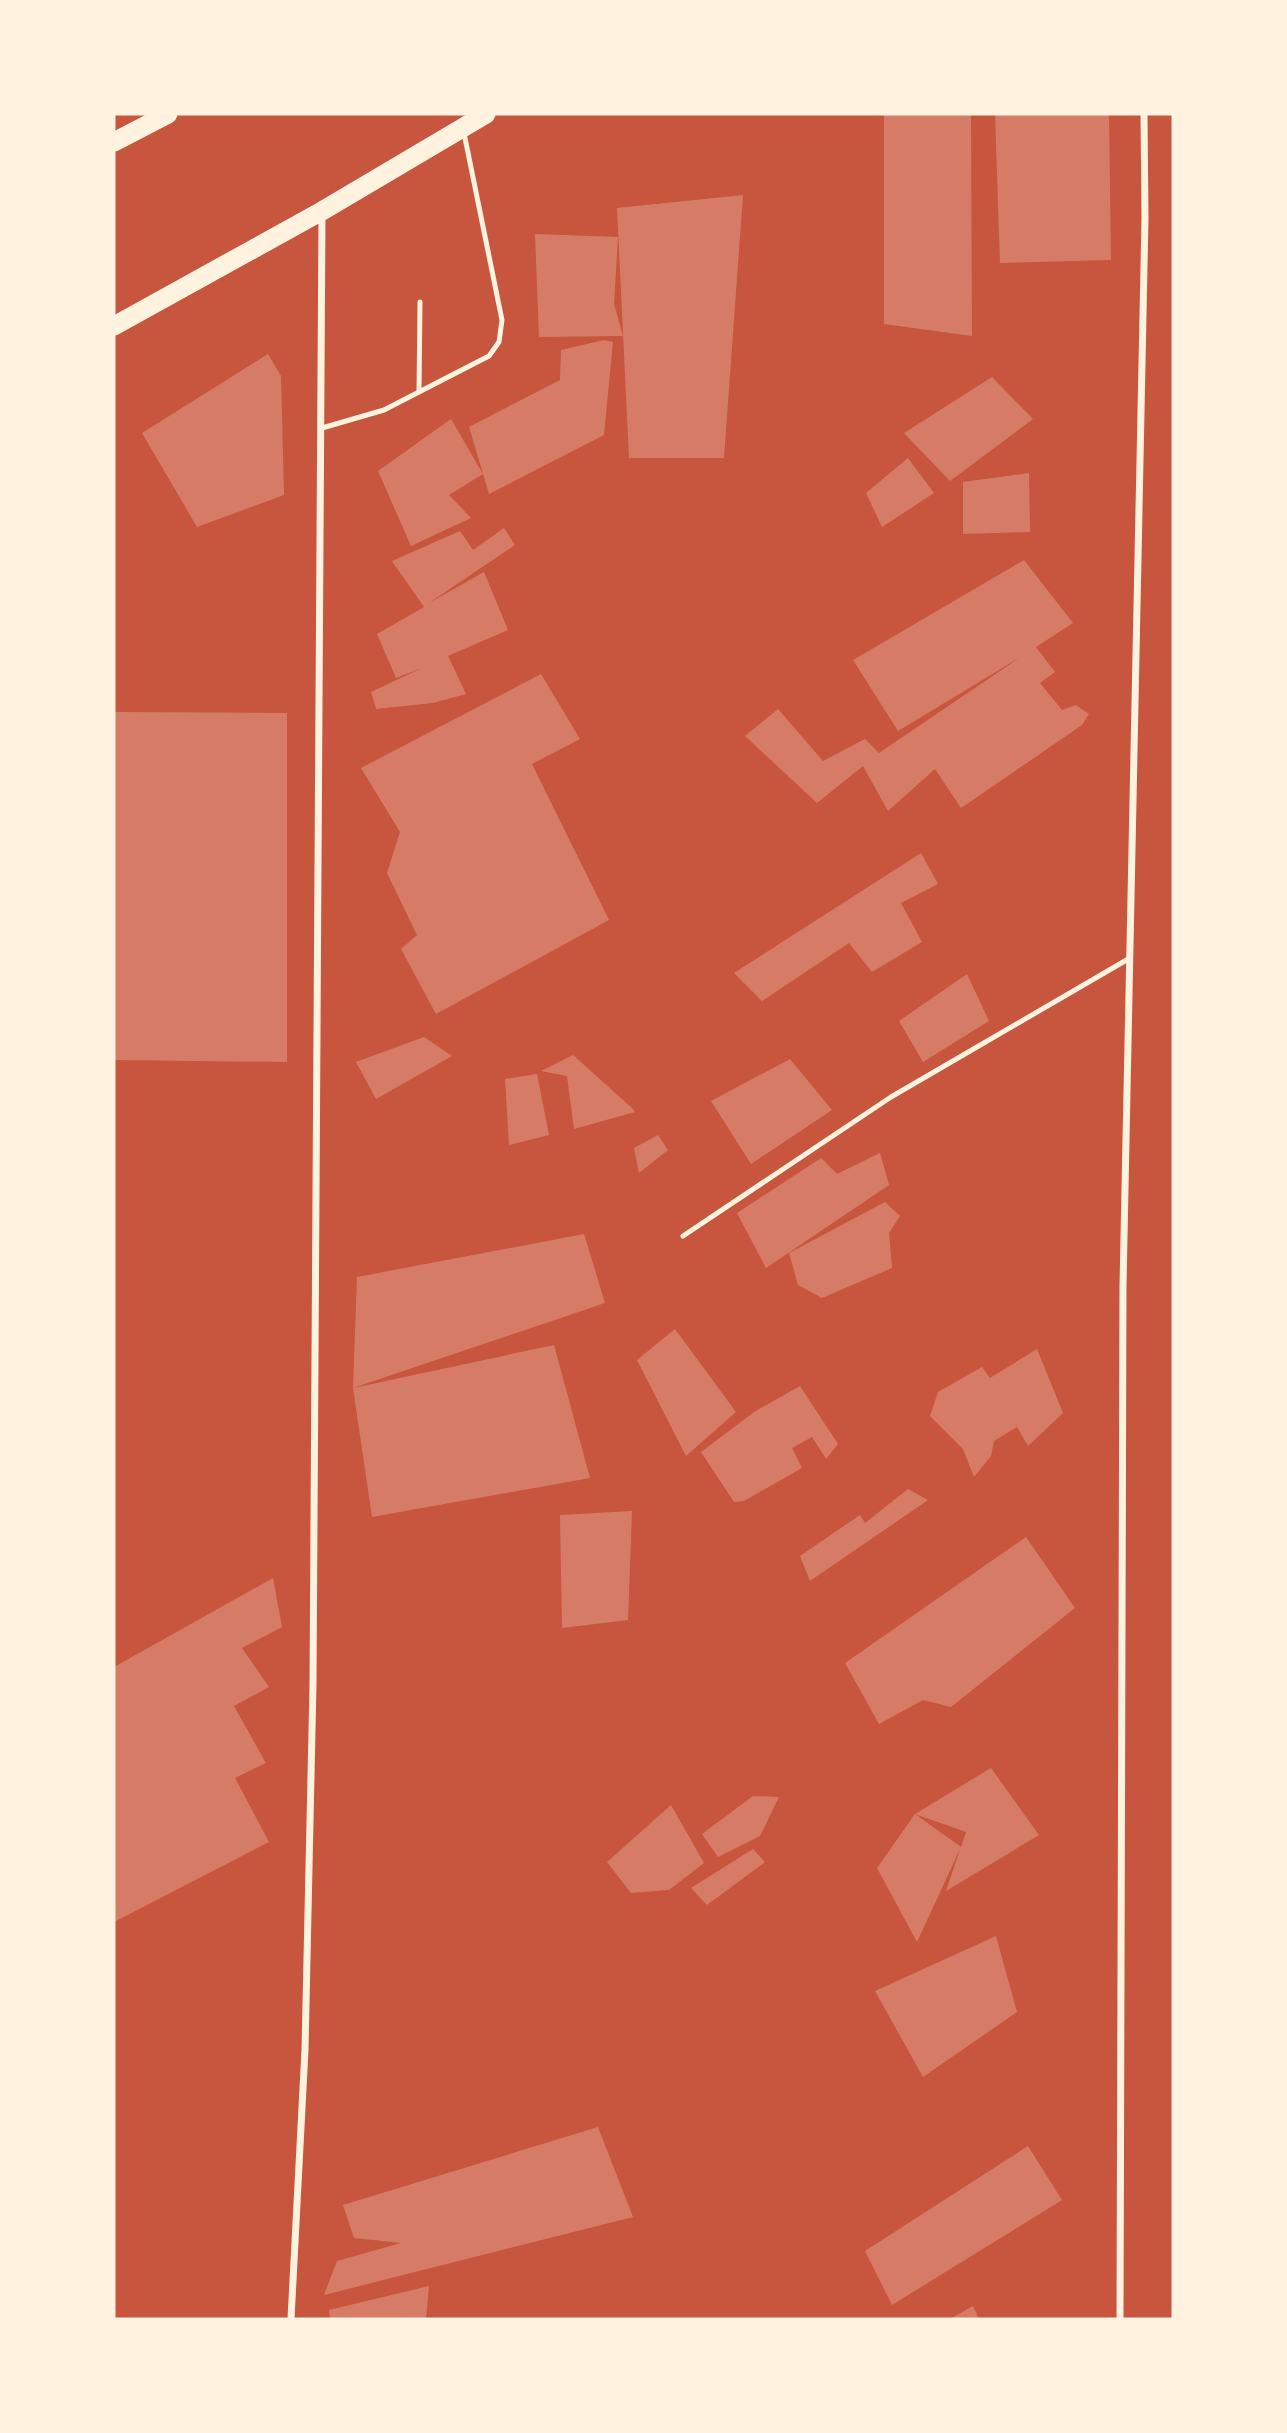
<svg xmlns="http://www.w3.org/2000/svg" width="1287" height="2433" viewBox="0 0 1287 2433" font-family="'Open Sans',sans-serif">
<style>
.building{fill:#d67c66}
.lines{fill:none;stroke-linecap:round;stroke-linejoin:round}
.service{stroke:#fff3e0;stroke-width:5}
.minor{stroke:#fff3e0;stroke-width:7}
.trunk{stroke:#fff3e0;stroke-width:19}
</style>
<rect width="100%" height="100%" fill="#c8553d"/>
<!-- building -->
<g class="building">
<polygon points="884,114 971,114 972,336 884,324"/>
<polygon points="995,114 1109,114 1111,260 1000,263"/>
<polygon points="743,195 724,458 629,458 617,208"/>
<polygon points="535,234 618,237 614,304 623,336 539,337"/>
<polygon points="604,340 613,342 604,435 489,494 469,427 560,380 561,350"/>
<polygon points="268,354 281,376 284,495 197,527 142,433"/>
<polygon points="992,377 1033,419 950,481 904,433"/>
<polygon points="451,419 483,474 449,495 471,518 411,546 378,471"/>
<polygon points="908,458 934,493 882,527 866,493"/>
<polygon points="1029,473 1030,532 963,534 963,482"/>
<polygon points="504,528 515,545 429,603 484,572 508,630 448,656 466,694 433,703 376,709 371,692 422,668 396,678 377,634 424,607 392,561 460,531 473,550"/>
<polygon points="1024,560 1073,623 1036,647 1055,672 1040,683 1062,710 1076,705 1089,714 1082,725 961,808 935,769 888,811 863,766 817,803 745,736 778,709 823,761 865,739 879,753 1022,656 898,731 853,660"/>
<polygon points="541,674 580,739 532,764 609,920 436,1014 401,949 417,935 387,873 400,832 361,768"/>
<polygon points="114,712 287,713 287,1062 114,1060"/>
<polygon points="921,853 938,884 901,903 922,942 872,972 849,943 762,1001 734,973"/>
<polygon points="967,974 989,1021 923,1062 899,1021"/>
<polygon points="424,1037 452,1056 376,1099 356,1062"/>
<polygon points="573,1055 632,1108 635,1112 574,1129 567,1076 541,1071"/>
<polygon points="790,1059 832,1110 751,1164 711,1101"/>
<polygon points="537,1074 549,1135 509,1145 505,1079"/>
<polygon points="658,1135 668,1150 639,1173 634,1148"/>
<polygon points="880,1153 889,1185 766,1268 737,1213 821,1158 837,1174"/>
<polygon points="885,1202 900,1216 889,1233 892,1268 822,1298 798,1285 789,1253"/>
<polygon points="584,1234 605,1303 353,1388 357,1277"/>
<polygon points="675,1329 736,1412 686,1456 637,1360"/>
<polygon points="554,1345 590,1478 372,1517 353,1388"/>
<polygon points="1037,1349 1063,1413 1028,1446 1017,1427 994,1441 991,1456 974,1477 963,1449 930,1416 938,1392 982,1367 990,1378"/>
<polygon points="800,1386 838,1444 826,1459 812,1437 792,1448 802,1468 744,1501 734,1502 701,1452 754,1412"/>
<polygon points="908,1489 928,1500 810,1581 800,1556 860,1515 865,1523"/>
<polygon points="632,1511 628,1620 562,1628 560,1515"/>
<polygon points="1026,1537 1075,1608 951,1707 923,1700 879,1724 845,1663"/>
<polygon points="273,1578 282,1627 242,1648 269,1687 234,1706 266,1763 235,1778 269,1842 114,1922 114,1667"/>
<polygon points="991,1768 1039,1835 946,1891 960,1849 917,1942 877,1868 915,1814 961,1847 966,1832 915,1814"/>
<polygon points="753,1796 779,1797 760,1836 718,1857 702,1834"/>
<polygon points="671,1805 704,1863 669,1890 631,1893 607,1862"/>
<polygon points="753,1849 765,1862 707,1905 691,1888"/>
<polygon points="996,1936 1017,2012 923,2077 875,1991"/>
<polygon points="598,2127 633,2217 324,2295 337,2261 401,2243 354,2238 343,2205"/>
<polygon points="1028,2146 1062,2200 892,2305 865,2251"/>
<polygon points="429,2286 426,2319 330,2319 329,2310"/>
<polygon points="973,2306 979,2319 950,2319"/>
</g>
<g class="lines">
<!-- service -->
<g class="service">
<polyline points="419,392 420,302"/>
<polyline points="322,428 384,410 489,356 499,342 502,320 464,133"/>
<polyline points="683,1236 891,1097 1130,958"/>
</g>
<!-- minor -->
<g class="minor">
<polyline points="291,2319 305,2050 313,1685 322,213"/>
<polyline points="1120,2319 1123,1286 1145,218 1144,114"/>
</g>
<!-- trunk -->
<g class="trunk">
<polyline points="114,142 168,114"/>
<polyline points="114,326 322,211 486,114"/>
</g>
</g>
<!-- border -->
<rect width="1287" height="2433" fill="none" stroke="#fff3e0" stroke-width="231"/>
</svg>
